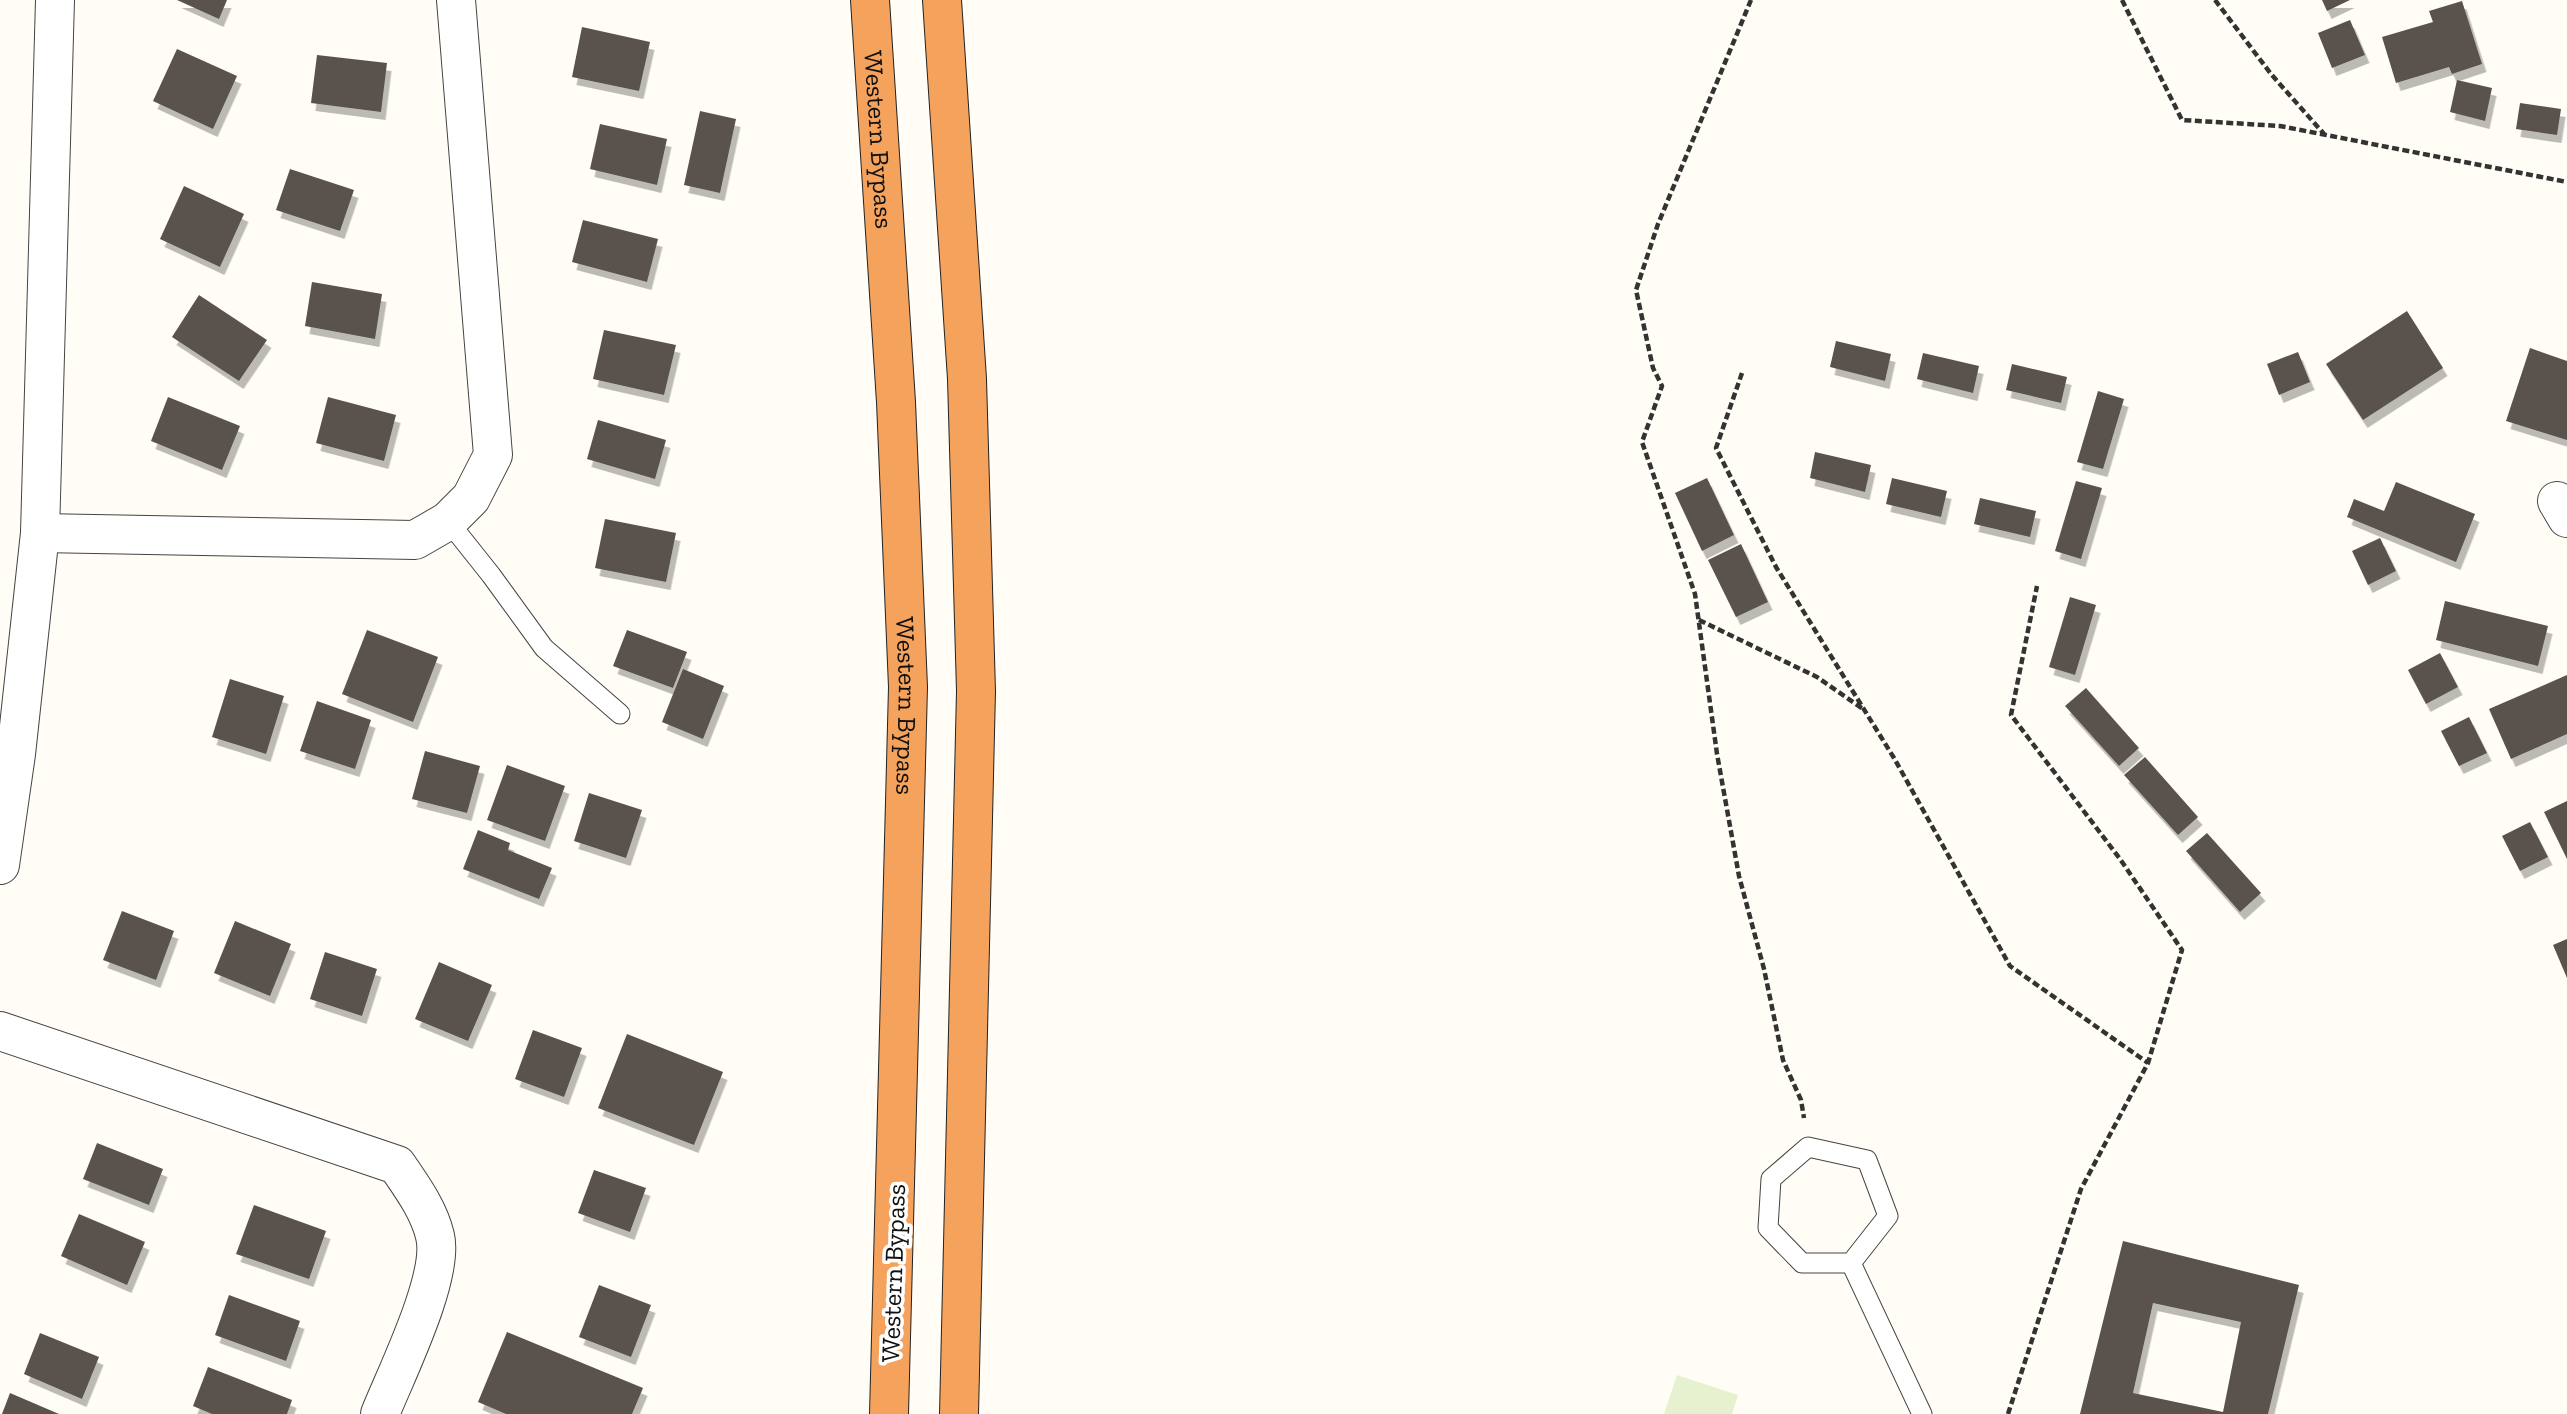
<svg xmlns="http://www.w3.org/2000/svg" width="2567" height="1414" viewBox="0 0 2567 1414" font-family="'Zilla Slab',serif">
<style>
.pitch{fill:#e6f2cf}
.building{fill:#5a524d;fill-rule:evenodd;filter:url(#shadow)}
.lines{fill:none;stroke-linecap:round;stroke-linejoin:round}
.lane-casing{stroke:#444;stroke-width:21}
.street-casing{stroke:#444;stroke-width:40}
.highway-casing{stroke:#222;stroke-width:40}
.path{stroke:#333;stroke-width:4.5;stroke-dasharray:7 3.5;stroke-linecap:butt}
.lane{stroke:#fff;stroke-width:19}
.street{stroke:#fff;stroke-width:38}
.highway{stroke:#f5a25d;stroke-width:38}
.labels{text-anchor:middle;stroke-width:7;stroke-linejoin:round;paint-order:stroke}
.street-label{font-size:26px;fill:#111;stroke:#fff}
</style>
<defs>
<filter id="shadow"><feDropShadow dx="4.5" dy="8" stdDeviation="0" flood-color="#0004"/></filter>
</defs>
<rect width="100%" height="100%" fill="#fffdf5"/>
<!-- pitch -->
<polygon class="pitch" points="1677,1375 1738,1395 1732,1414 1664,1414"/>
<!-- building -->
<g class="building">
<polygon points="177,0 227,0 219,19"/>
<polygon points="2322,0 2350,0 2327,11"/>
<polygon points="2462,1 2482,64 2452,74 2449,67 2396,83 2382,37 2433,22 2429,11"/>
<polygon points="2350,20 2365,55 2332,68 2318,33"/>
<polygon points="582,27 650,42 639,91 572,77"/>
<polygon points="177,49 237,76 213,129 153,101"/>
<polygon points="317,55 387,63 381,112 311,103"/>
<polygon points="2457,80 2492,88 2485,121 2450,112"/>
<polygon points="2520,103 2561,109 2557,135 2516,129"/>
<polygon points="700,111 736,119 720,193 684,185"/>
<polygon points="600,124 667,139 657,185 590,169"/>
<polygon points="290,169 354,190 340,231 276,210"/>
<polygon points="184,186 244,214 220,267 160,239"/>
<polygon points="583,220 658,239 647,282 572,262"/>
<polygon points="312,282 382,294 375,339 305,326"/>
<polygon points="199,295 267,340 239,381 172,337"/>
<polygon points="2407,311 2443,368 2363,420 2326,364"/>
<polygon points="604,330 676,345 664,395 593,379"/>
<polygon points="1836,341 1891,354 1885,381 1830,367"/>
<polygon points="2530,348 2567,361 2567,440 2506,421"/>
<polygon points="2298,352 2310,382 2279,395 2267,364"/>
<polygon points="1923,353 1979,366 1973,393 1917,379"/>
<polygon points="2012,364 2067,377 2061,403 2006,390"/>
<polygon points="2098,391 2124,399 2103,469 2077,462"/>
<polygon points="168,397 240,426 222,470 151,441"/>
<polygon points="328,397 396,415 384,461 316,443"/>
<polygon points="598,420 666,440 655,479 587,459"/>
<polygon points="1815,452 1871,465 1865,492 1810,478"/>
<polygon points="1707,478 1734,535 1702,551 1675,493"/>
<polygon points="1892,478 1947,491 1941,517 1886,504"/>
<polygon points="2076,481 2102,488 2081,559 2055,551"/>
<polygon points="2396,482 2475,514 2456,562 2347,517 2354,499 2384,511"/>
<polygon points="1980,498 2036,511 2030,537 1974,524"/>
<polygon points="605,519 676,533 666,582 595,568"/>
<polygon points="2380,538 2396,571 2368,585 2352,551"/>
<polygon points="1741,544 1768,602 1736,617 1708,560"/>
<polygon points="2070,597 2096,605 2075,675 2049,667"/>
<polygon points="2445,601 2548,626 2538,666 2436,640"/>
<polygon points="367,630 438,657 413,722 342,694"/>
<polygon points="627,630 687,652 673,688 613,666"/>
<polygon points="2440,653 2458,687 2426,704 2408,670"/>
<polygon points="683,669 724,686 703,739 662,722"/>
<polygon points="2567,675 2567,734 2511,759 2489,709"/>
<polygon points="230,679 284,696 266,754 212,737"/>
<polygon points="2086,688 2139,748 2119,766 2065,706"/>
<polygon points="317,701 371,720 355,769 300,751"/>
<polygon points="2469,717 2487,753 2459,766 2441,731"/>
<polygon points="425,751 480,766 467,813 412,799"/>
<polygon points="2145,757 2198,817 2178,835 2124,775"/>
<polygon points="507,765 565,786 545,841 487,820"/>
<polygon points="589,793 642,810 626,858 574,841"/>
<polygon points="2567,801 2567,859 2544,812"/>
<polygon points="2530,822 2548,857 2520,871 2502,836"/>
<polygon points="478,830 510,843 508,850 552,868 539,899 463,869"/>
<polygon points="2207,833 2261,893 2240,912 2186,851"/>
<polygon points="122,911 174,931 156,980 103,960"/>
<polygon points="235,921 291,944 270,996 214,973"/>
<polygon points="2567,939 2567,978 2553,945"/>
<polygon points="325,952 377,969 362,1016 310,999"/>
<polygon points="439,962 492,985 468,1041 415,1019"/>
<polygon points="533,1030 582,1048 564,1097 515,1079"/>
<polygon points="627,1034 723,1072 694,1145 598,1108"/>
<polygon points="97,1143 163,1169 149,1205 83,1179"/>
<polygon points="594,1170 646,1188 630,1232 578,1213"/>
<polygon points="254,1205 326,1231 309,1279 236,1254"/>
<polygon points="79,1214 145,1242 127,1285 61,1256"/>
<path d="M2123,1241l176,44 -31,129h-188zM2153,1303l88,19 -18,90 -90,-19z"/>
<polygon points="599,1285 651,1305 631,1357 579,1337"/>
<polygon points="229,1295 300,1321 286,1361 215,1335"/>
<polygon points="507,1332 643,1388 632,1414 506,1414 478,1402"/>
<polygon points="40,1333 99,1357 82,1399 24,1374"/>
<polygon points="208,1367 292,1400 287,1414 212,1414 193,1406"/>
<polygon points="10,1393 59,1414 2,1414"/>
</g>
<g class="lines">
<defs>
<g id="lane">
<polyline points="448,521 491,575 544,648 620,714"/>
<polygon points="1808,1147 1867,1160 1888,1216 1851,1263 1802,1263 1768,1228 1771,1179"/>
<polyline points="1851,1263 1922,1414"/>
</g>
<g id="street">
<polyline points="2557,501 2567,518"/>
<polyline points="40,533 415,540 448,521 471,498 493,455 456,0"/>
<polyline points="0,865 16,754 40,533 55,0"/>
<path d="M0,1031l397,134c15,22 32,45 38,71 10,40 -39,138 -55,178"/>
</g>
<g id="highway">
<path id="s1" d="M870,0l26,402 12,285 -19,727"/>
<polyline points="942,0 967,379 976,691 959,1414"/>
</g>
</defs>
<!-- lane casing -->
<use href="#lane" class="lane-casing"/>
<!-- street casing -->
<use href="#street" class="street-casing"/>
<!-- highway casing -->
<use href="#highway" class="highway-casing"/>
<!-- path -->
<g class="path">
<polyline points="1751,0 1658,224 1636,290 1653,368 1662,386 1642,442 1695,594 1717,754 1739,876 1764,969 1783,1060 1801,1100 1804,1118"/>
<polyline points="2122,0 2182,120 2280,126 2567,182"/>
<polyline points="2215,0 2271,74 2324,134"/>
<polyline points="1742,373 1716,448 1776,567 1894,758 2010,966 2148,1063"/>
<polyline points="1699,620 1817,677 1863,709"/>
<polyline points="2008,1414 2081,1189 2148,1063 2182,950 2120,859 2011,715 2037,586"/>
</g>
<!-- lane -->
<use href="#lane" class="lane"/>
<!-- street -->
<use href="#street" class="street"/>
<!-- highway -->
<use href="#highway" class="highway"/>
</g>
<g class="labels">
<!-- street labels -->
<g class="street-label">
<text dy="9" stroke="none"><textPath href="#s1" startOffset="140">Western Bypass</textPath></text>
<text dy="9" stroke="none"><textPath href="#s1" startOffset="707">Western Bypass</textPath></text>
<text transform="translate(893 1273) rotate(-88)" y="9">Western Bypass</text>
</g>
</g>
</svg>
